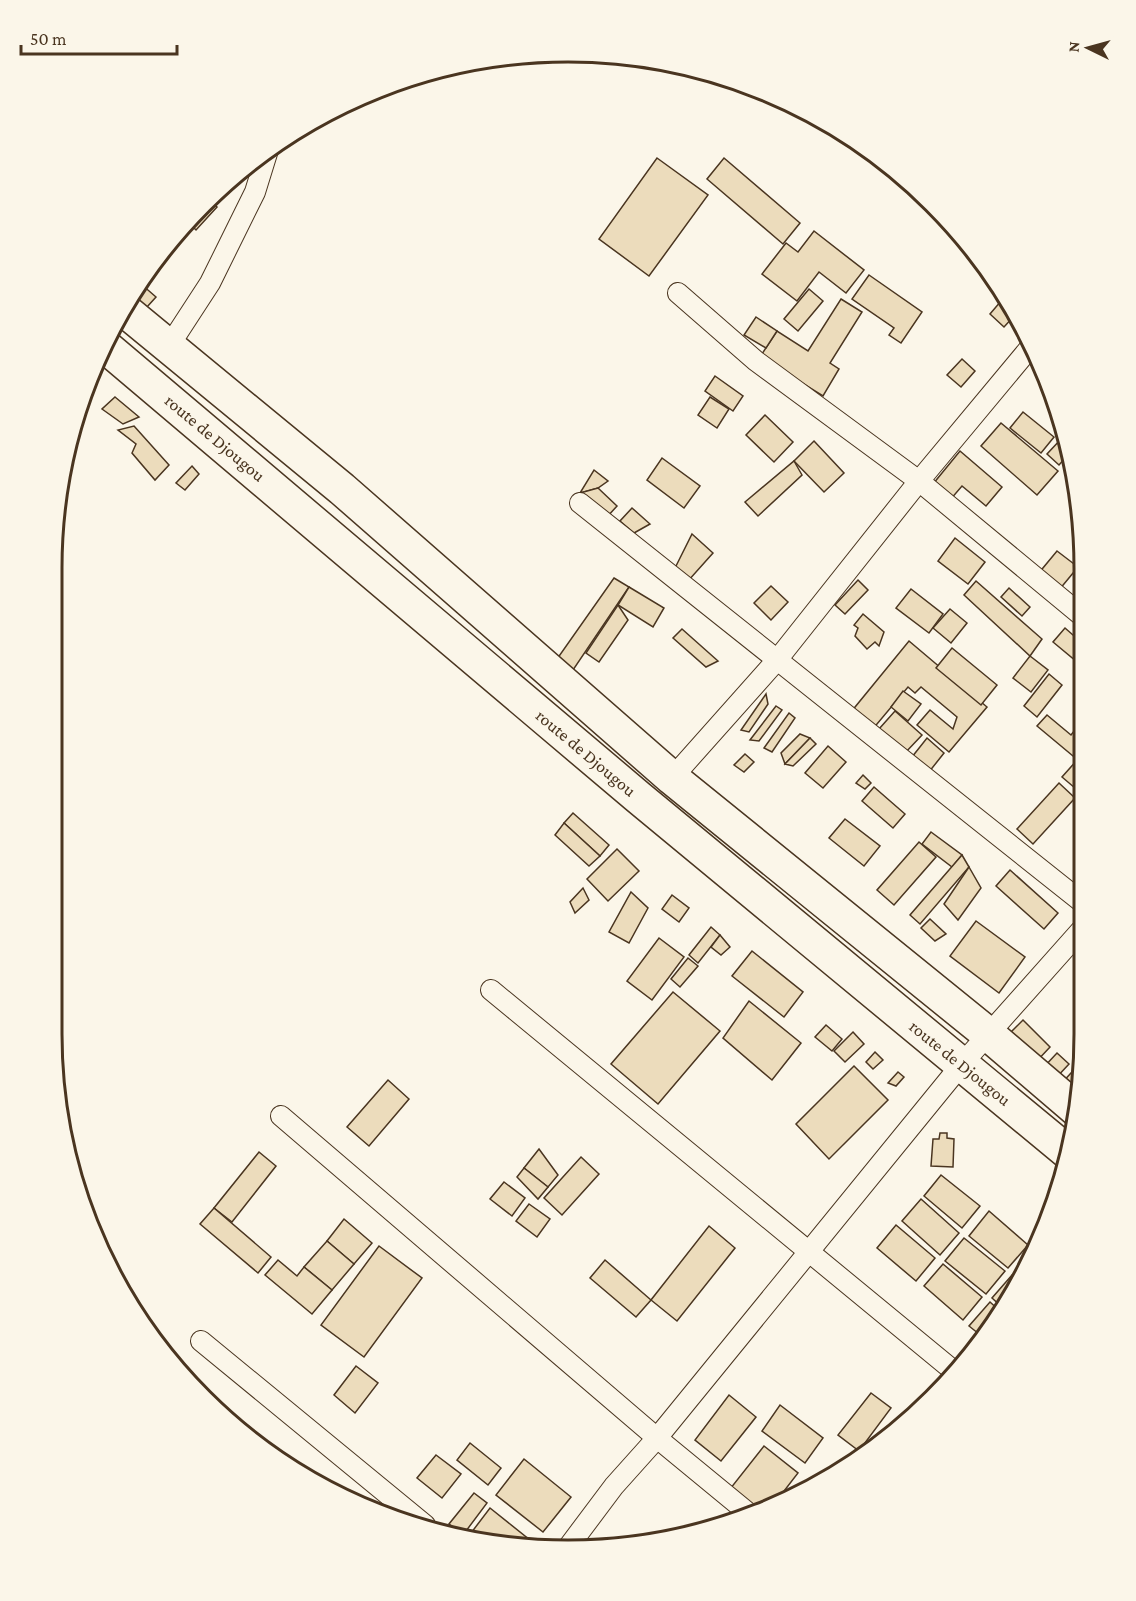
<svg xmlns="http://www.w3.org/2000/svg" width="1136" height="1601" viewBox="0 0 1136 1601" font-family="'Crimson Pro',serif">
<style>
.building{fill:#ecdcbc;stroke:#4a3520;stroke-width:1.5}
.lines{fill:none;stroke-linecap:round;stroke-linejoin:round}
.street-casing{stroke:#4a3520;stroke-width:22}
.highway-casing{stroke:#4a3520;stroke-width:36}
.street{stroke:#fbf6e9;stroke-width:20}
.highway{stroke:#fbf6e9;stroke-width:33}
.labels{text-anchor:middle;stroke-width:4.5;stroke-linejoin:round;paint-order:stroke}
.street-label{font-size:18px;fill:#4a3520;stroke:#fbf6e9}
.rim{fill:none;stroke:#4a3520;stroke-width:3}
</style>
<rect width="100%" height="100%" fill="#fbf6e9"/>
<!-- building -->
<g class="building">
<polygon points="657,158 708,195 649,276 599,239"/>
<polygon points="724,158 800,223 783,244 707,179"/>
<polygon points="210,200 217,207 196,230 190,224"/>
<polygon points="814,231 864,270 846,293 819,272 797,301 762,274 786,243 798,252"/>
<polygon points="869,275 922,312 901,343 889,335 894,328 852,299"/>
<polygon points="141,284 156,297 137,318 123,306"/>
<polygon points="809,289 823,301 798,331 784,319"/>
<polygon points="841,299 862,312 830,363 839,369 823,396 760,357 777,331 808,351"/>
<polygon points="1001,301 1015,315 1004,327 990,314"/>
<polygon points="756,317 777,331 766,348 744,335"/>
<polygon points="962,359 975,371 961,387 947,375"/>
<polygon points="715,376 743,396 733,411 705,391"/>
<polygon points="115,397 139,417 123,424 102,409"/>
<polygon points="710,397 729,409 717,428 698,415"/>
<polygon points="1023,412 1054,437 1041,453 1010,428"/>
<polygon points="765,415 793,442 774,462 746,435"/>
<polygon points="1001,423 1058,471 1037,495 981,446"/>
<polygon points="134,426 169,465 155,480 132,453 136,444 118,430"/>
<polygon points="1062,438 1067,456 1059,465 1047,454"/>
<polygon points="814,441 844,473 824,492 794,461"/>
<polygon points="960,451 1002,487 986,506 962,486 950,500 933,484"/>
<polygon points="662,458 700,486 684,508 647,480"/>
<polygon points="794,461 802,475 758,516 745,502"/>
<polygon points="192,466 199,474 185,490 176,483"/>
<polygon points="594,470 608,481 598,488 580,493"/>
<polygon points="598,488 617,506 607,517 580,493"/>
<polygon points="1078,493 1081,500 1081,507 1072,500"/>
<polygon points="632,508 650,524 634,533 620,521"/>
<polygon points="692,534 713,553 688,581 675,568"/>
<polygon points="955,538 985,562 968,584 938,561"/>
<polygon points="1057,551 1078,567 1059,590 1038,574"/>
<polygon points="614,578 629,587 573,670 557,659"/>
<polygon points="858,580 868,590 845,614 835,605"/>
<polygon points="976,581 1042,639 1030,656 964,595"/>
<polygon points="771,586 788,602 771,620 754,603"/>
<polygon points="629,587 664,608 653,627 618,605"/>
<polygon points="1009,588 1030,607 1022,616 1001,597"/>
<polygon points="911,589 943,614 929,633 896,608"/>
<polygon points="618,605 628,620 599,662 586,653"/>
<polygon points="950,609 967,623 951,643 933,628"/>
<polygon points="863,614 884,632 879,646 875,642 867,649 855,636 858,628 854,625"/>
<polygon points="1065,628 1081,642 1082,666 1053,642"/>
<polygon points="682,629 718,661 706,667 673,638"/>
<polygon points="909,641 987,707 949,752 917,725 930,710 953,729 957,717 921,687 915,693 908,687 872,730 851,712"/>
<polygon points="952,648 997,685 981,705 936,668"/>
<polygon points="1030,656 1048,670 1031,692 1013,678"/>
<polygon points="1049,674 1062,685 1037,717 1024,706"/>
<polygon points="903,691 921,704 908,721 891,707"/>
<polygon points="766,694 768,704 749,732 741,730"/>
<polygon points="776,706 782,710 759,741 750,740"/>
<polygon points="895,711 922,735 905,753 879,729"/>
<polygon points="789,713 795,718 772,752 764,748"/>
<polygon points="1047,715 1071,735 1082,721 1082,745 1073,756 1037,726"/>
<polygon points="800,734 810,738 785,764 781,753"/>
<polygon points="810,738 816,744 793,766 785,764"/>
<polygon points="927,738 944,753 929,772 912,757"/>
<polygon points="828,746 846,762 823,788 805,773"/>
<polygon points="745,754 754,762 744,772 734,765"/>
<polygon points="1078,759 1082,763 1082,794 1062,777"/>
<polygon points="863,775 871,783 865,789 856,783"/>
<polygon points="1059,783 1075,798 1033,844 1017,829"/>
<polygon points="874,787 905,814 893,828 862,801"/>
<polygon points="573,813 609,845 600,856 564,823"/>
<polygon points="845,819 880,846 864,866 829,838"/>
<polygon points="564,823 600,856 589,866 555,835"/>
<polygon points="931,832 962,855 952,867 922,844"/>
<polygon points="919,842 936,857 894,905 877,890"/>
<polygon points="617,849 639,871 608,901 587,879"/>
<polygon points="962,855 969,867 920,924 910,915"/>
<polygon points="969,867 981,888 958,920 944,904"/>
<polygon points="1010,870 1058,913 1044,929 996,886"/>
<polygon points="583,888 589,900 575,913 570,902"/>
<polygon points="631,892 648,908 629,943 609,932"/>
<polygon points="672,895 689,908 679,922 662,909"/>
<polygon points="930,919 946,934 935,941 921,928"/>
<polygon points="976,921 1025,957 999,993 950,956"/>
<polygon points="711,927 720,935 698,963 689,955"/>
<polygon points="720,935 730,947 721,955 711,947"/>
<polygon points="659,938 684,957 652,1000 627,981"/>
<polygon points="752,951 803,992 784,1017 732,976"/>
<polygon points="688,958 698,966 680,987 671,979"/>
<polygon points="673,992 720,1031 658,1104 611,1064"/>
<polygon points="749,1001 801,1043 772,1080 723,1038"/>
<polygon points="1023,1020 1050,1047 1035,1063 1007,1036"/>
<polygon points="826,1025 842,1039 832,1051 815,1037"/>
<polygon points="853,1032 864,1044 845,1062 834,1051"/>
<polygon points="875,1052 883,1060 873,1069 866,1062"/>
<polygon points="1057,1053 1069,1064 1055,1079 1043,1068"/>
<polygon points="854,1066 888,1100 829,1159 796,1124"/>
<polygon points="898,1072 904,1077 896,1086 888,1083"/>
<polygon points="1071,1073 1082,1081 1079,1099 1060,1085"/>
<polygon points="388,1080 409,1099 369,1146 347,1127"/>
<polygon points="940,1133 947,1133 947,1138 954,1139 953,1167 931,1166 933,1139 939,1139"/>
<polygon points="539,1149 558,1175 548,1187 524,1168"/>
<polygon points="259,1152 276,1166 232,1222 214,1208"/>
<polygon points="581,1157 599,1174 562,1215 544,1198"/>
<polygon points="524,1168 548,1187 538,1199 517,1177"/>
<polygon points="941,1175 980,1206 962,1228 924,1196"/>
<polygon points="504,1182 525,1198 512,1216 490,1199"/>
<polygon points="921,1199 959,1233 940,1255 902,1221"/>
<polygon points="529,1204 550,1219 537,1237 516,1221"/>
<polygon points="214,1208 271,1257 258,1273 200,1224"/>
<polygon points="989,1211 1028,1245 1008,1268 969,1236"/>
<polygon points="344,1219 372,1243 354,1264 327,1241"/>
<polygon points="896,1225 935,1258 916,1281 877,1248"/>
<polygon points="709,1226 735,1248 677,1321 651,1300"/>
<polygon points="964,1238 1005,1271 986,1294 945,1261"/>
<polygon points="327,1241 354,1264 332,1290 304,1267"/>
<polygon points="379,1246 422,1278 364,1357 321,1325"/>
<polygon points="1035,1253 1032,1261 1022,1278 1017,1274"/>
<polygon points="278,1260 297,1276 304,1267 332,1290 312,1314 265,1275"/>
<polygon points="605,1260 651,1300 636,1317 590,1278"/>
<polygon points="943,1264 982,1297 963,1320 924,1286"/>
<polygon points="1012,1275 1019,1281 1003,1308 992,1298"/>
<polygon points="990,1302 1001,1312 984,1338 969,1326"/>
<polygon points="356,1366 378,1383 355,1413 334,1395"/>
<polygon points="871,1393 891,1408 859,1451 838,1435"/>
<polygon points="729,1395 756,1417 721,1461 695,1440"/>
<polygon points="780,1405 823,1438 805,1463 762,1431"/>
<polygon points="470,1443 501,1468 488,1485 457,1460"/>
<polygon points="764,1446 798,1473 774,1504 756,1509 730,1489"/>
<polygon points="436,1455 461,1474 442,1498 417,1478"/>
<polygon points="524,1459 571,1497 543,1532 496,1495"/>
<polygon points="474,1493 487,1503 463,1535 449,1524"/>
<polygon points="490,1508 535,1544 533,1546 501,1546 468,1537"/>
</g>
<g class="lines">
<defs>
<g id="street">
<polyline points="678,293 756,361 919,481 1081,615"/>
<polyline points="169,346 210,283 255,192 268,150"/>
<polyline points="580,503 1083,903"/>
<polyline points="672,778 777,660 919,481 1033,344"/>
<polyline points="491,990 955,1372"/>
<polyline points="281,1116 657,1438 747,1512"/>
<polyline points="201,1341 425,1525"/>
<polyline points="569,1546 614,1486 657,1438 961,1065 1083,928"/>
</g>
<g id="highway">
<polyline points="122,308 342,489 672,778 988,1034 1077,1110"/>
<polyline points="106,347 638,797 1070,1154"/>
</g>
</defs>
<!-- street casing -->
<use href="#street" class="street-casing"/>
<!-- highway casing -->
<use href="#highway" class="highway-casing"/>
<!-- street -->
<use href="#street" class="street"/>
<!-- highway -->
<use href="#highway" class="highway"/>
</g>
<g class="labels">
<!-- street labels -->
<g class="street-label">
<text transform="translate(215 438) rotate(40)" y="6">route de Djougou</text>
<text transform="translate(586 753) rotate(40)" y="6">route de Djougou</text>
<text transform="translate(960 1063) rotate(39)" y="6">route de Djougou</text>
</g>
</g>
<!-- crop -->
<path d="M0 0H1136V1601H0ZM568 62H568A506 506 0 0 1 1074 568V1034A506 506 0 0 1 568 1540H568A506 506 0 0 1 62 1034V568A506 506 0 0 1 568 62Z" fill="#fbf6e9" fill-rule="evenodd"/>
<path class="rim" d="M568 62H568A506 506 0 0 1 1074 568V1034A506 506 0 0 1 568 1540H568A506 506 0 0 1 62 1034V568A506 506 0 0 1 568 62Z"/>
<!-- north arrow -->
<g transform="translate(1088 48) rotate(275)" stroke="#fbf6e9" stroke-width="4.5" paint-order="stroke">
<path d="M0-4.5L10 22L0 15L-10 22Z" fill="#4a3520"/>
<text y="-9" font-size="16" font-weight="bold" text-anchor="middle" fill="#4a3520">N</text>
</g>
<!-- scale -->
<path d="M21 45v9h156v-9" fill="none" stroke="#4a3520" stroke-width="3"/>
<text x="30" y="45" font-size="18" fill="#4a3520" stroke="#fbf6e9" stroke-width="4.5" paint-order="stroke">50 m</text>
</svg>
